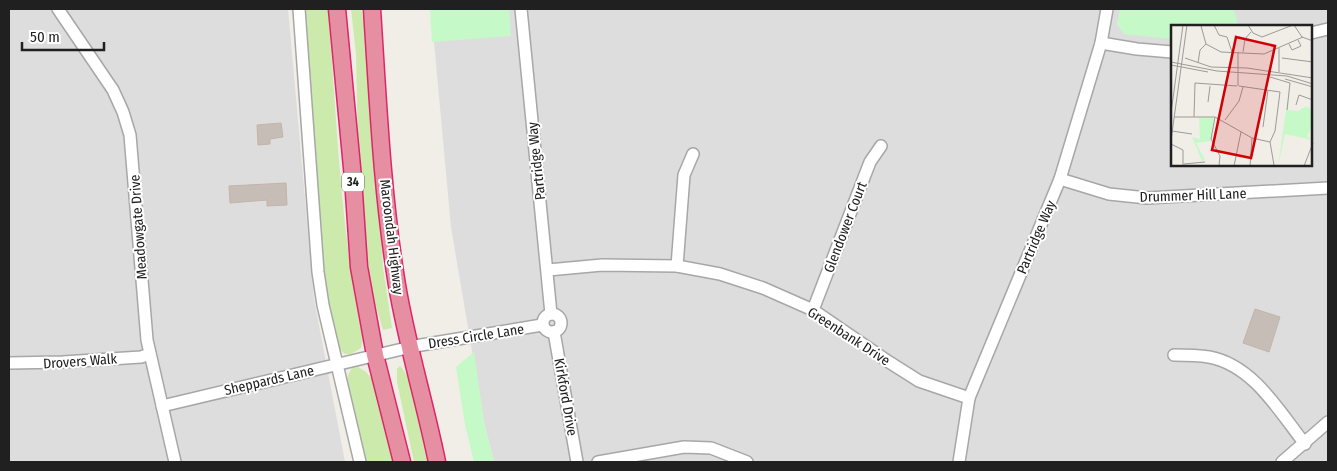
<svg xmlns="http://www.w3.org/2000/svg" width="1337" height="471" viewBox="0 0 1337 471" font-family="'Fira Sans Condensed',sans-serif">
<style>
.residential{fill:#dedddd;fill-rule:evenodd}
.grass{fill:#cdeaad}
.park{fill:#c5fac8}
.building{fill:#c6bdb6;stroke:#c3b4a9}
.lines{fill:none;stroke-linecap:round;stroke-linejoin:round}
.minor-casing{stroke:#a7a7a7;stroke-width:14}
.highway-casing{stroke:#db276a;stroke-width:19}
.minor{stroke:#fff;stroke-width:11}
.highway{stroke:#e78fa2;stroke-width:16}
.labels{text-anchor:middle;stroke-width:4;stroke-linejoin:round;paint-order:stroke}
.shield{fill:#fff;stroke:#636363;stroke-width:1}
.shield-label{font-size:12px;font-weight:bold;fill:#202020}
.street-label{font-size:14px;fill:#202020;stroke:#fff}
.inset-road{fill:none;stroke:#9d9b97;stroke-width:1}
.view{fill:#d00006;fill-opacity:0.15;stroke:#d00006;stroke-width:2.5}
.inset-edge{fill:none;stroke:#202020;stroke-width:2.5}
</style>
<rect width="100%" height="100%" fill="#f1ede7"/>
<!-- residential -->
<g class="residential">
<polygon points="9,9 288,9 314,299 345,462 9,462"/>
<path d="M431,9h897v453h-834l-10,-40 -33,-195zM1172,26h139v139h-139z"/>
</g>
<!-- grass -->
<g class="grass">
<path d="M305,9h23c9,110 12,222 35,331l-2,8 -10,6h-6l-7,-6 -12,-56z"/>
<polygon points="351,9 361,9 367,38 383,267 392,328 383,330 374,300 369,271 362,204 358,151 356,54"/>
<path d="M400,366c16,15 26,73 31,96h-17l-17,-80v-13z"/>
<polygon points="358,367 366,372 372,379 393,462 365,462 347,383 348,375 352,368"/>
</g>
<!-- park -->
<g class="park">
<polygon points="443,9 509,9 511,36 432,42 430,10"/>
<polygon points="1120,9 1234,9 1238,26 1172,26 1172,39 1124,34 1117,24"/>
<polygon points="474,352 484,422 494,462 474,462 465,425 456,367"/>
</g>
<!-- building -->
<g class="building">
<polygon points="281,123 283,137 270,139 270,144 258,145 257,125"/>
<polygon points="286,183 287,205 267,206 267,200 230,203 229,186"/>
<polygon points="1255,309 1280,317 1269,352 1243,343"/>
</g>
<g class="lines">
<defs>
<g id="minor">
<polyline points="58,9 113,90 123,112 130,135 147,340 175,462"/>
<polyline points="299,9 318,272 323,305 360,462"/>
<polyline points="521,9 551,314"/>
<polyline points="1311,33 1328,29"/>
<polyline points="1101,43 1137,49 1172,52"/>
<polyline points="1060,179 1109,194 1147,198 1328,188"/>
<polyline points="677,266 684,175 693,154"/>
<polyline points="548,270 602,265 677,266 720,274 763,288 813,310 889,362 919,381 969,398"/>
<polyline points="813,310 870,162 881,146"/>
<circle cx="552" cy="323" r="9"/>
<polyline points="554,332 577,462"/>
<path d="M1174,355c11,0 23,0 35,2 44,8 70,54 96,87"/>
<polyline points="9,363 63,362 141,357 150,354"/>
<polyline points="162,406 415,346 542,325"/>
<polyline points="598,462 684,447 711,448 747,462"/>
<polyline points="959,462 969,398 1060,179 1101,43 1107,9"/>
<polyline points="1282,462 1328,422"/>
</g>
<g id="highway">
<polyline points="337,9 353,178 359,267 375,355 402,462"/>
<path d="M372,9c6,92 10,185 25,276 10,60 28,118 40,177"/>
</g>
</defs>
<!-- minor casing -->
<use href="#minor" class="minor-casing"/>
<!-- highway casing -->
<use href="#highway" class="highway-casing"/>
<!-- minor -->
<use href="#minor" class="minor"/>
<!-- highway -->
<use href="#highway" class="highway"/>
</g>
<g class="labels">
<!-- shield labels -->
<rect class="shield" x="342" y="172.5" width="22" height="19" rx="4"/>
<g class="shield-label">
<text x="353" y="186">34</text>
</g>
<!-- street labels -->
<g class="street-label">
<text transform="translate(536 161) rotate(-96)" y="5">Partridge Way</text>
<text transform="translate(1193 195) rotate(-2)" y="5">Drummer Hill Lane</text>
<text transform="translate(138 227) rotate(-94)" y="5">Meadowgate Drive</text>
<text transform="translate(845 227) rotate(-69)" y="5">Glendower Court</text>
<text transform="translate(392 237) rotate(83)" y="5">Maroondah Highway</text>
<text transform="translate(1036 237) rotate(-67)" y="5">Partridge Way</text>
<text transform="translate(476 336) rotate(-9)" y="5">Dress Circle Lane</text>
<text transform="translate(849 336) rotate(33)" y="5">Greenbank Drive</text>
<text transform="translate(80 361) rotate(-4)" y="5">Drovers Walk</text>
<text transform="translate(269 380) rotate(-13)" y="5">Sheppards Lane</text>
<text transform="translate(566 397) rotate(80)" y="5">Kirkford Drive</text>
</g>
</g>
<!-- overview -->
<g transform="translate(1171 25)">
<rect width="141" height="141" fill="#f1ede7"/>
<path d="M119,58l-2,27 10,1 8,-5 6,4v17l-5,9 5,4 -27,-6 -7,32zM28,92l15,1 -4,23 -14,2 9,17 -3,1 -10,-24 8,2z" fill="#c5fac8"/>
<path class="inset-road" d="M43,0l5,10 8,2M77,0l5,8 9,4 31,-12M123,0l8,12 11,4M30,1l5,18 15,8 43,2 39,-17M56,12l5,15M118,19l3,6 9,-4 -3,-6M72,27l2,-13 6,-7M14,33l26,9 36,1 66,10M111,33l31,4M0,37l46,9 70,5 26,8M27,38l2,-13 6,-6M0,40l37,7M108,47v-24M99,52l20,6 -3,27M114,54l28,8M67,61v-34M51,76l4,-15M37,77l2,-16M125,80l3,-10 14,5M0,88l12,-88M3,92h41l37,21 18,4 5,-11 5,-39 -41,-6M23,92l1,-34 42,3M44,92l-4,22 9,17 -1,10M54,95l14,-19 4,-14M92,102l5,-37M1,106l20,3M0,115l16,-115M99,117l4,23M0,119l12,6v16M13,139l21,-2M63,141l7,-34M79,141l2,-28M133,141l9,-23"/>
<path class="view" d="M65,12l39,9 -24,112 -39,-8z"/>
<rect width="141" height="141" class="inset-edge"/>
</g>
<!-- border -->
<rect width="1337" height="471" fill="none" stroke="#202020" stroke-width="20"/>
<!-- scale -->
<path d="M22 42v8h82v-8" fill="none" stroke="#202020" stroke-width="2.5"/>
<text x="30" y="42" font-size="15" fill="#202020" stroke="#ffffff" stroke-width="4" paint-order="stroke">50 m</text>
</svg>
